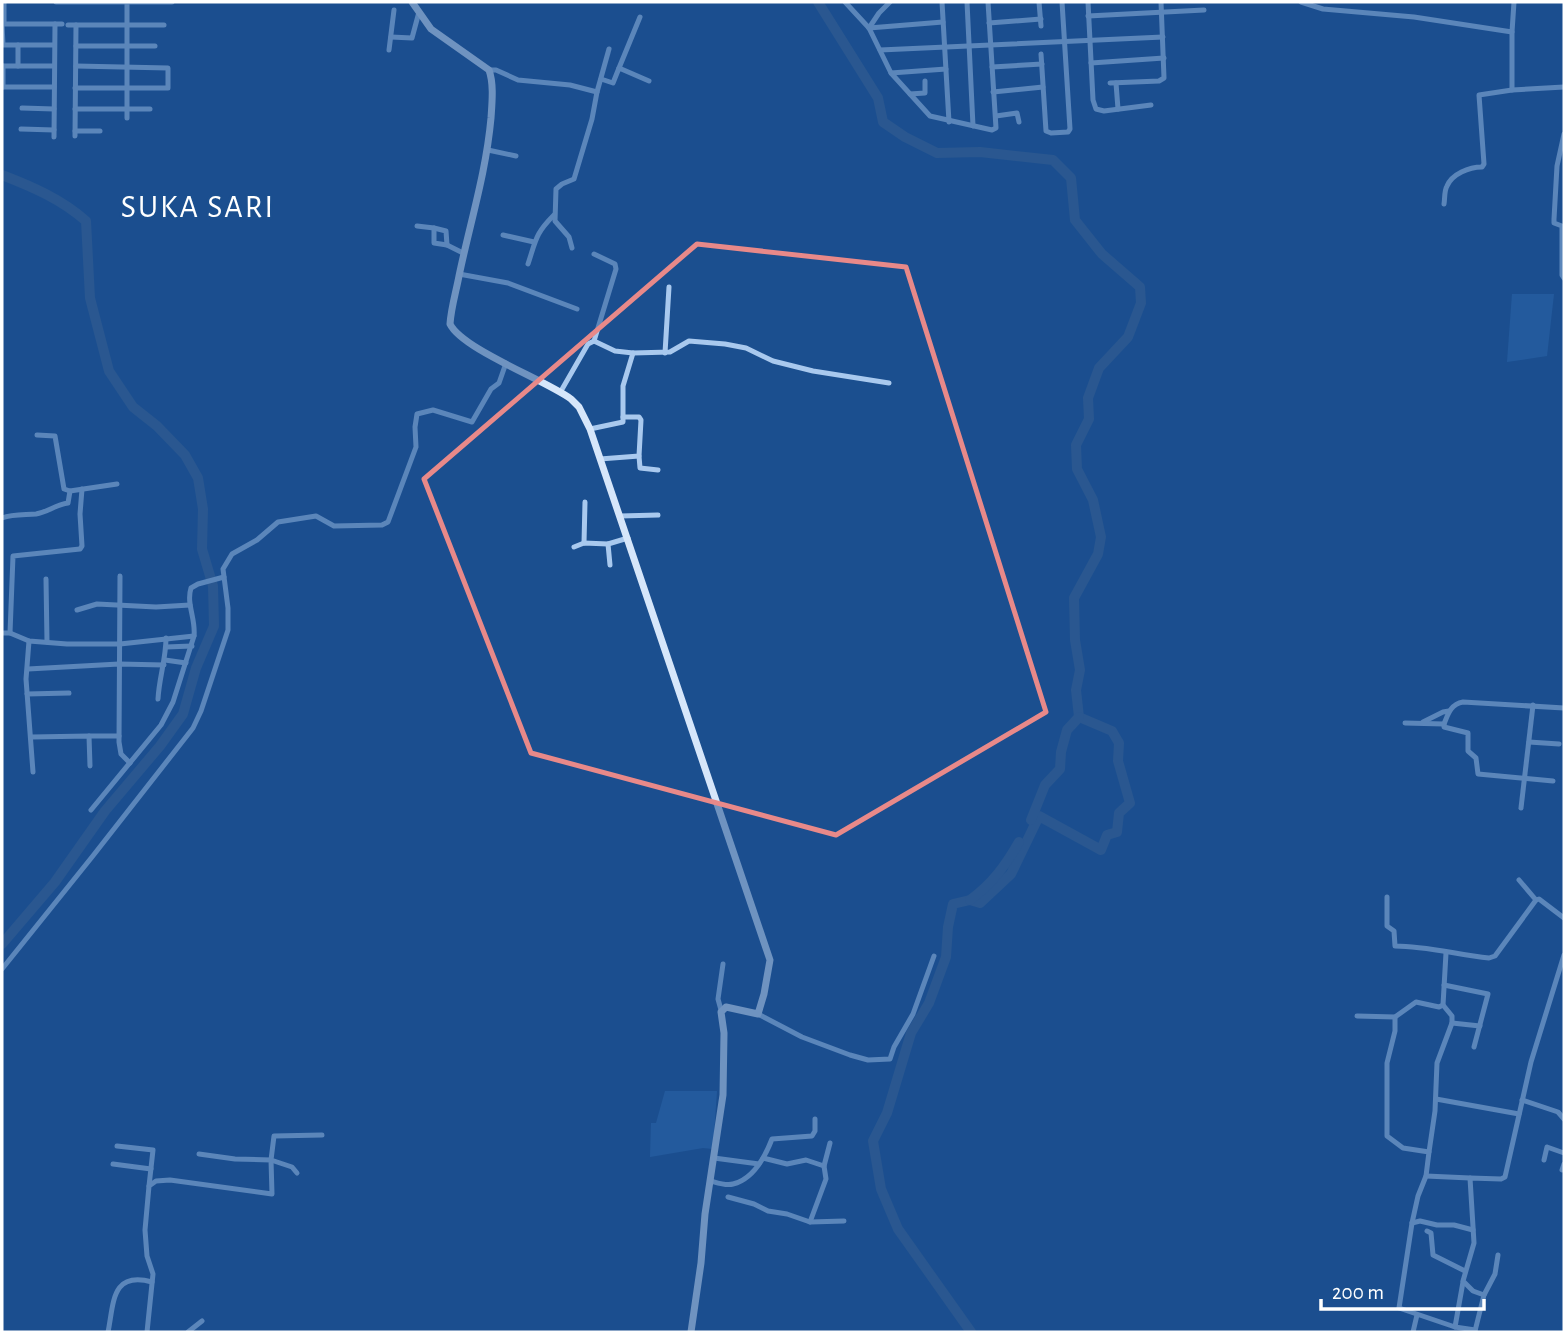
<svg xmlns="http://www.w3.org/2000/svg" width="1566" height="1334" viewBox="0 0 1566 1334" font-family="'Alegreya Sans',sans-serif">
<style>
.green{fill:#2e69ad}
.lines{fill:none;stroke-linecap:round;stroke-linejoin:round}
.river{stroke:#3c6290;stroke-width:10}
.street{stroke:#a9c9ee;stroke-width:5}
.secondary{stroke:#d6e6fa;stroke-width:7}
.marked{fill:none;stroke:#e88989;stroke-width:5;stroke-linejoin:round}
.labels{text-anchor:middle;stroke-width:5;stroke-linejoin:round;paint-order:stroke}
.quarter-label{font-size:32px;letter-spacing:2px;fill:#fff;stroke:#1b4f8f}
</style>
<rect width="100%" height="100%" fill="#1b4f8f"/>
<!-- green -->
<g class="green">
<polygon points="1512,294 1554,294 1547,356 1507,362"/>
<polygon points="665,1091 717,1091 713,1149 703,1148 650,1157 651,1123 656,1123"/>
</g>
<g class="lines">
<!-- river -->
<g class="river">
<polyline points="818,2 878,98 883,122 905,137 937,153 980,152 1053,160 1071,178 1075,220 1102,254 1140,287 1141,303 1128,337 1099,368 1088,398 1089,419 1076,445 1077,469 1093,500 1101,537 1098,554 1074,598 1075,640 1080,670 1076,690 1079,717 1112,731 1119,743 1118,761 1130,803 1119,813 1117,832 1107,835 1101,850 1039,816 1011,874 980,903 970,900 953,904 948,927 946,957 929,1003 911,1033 887,1113 873,1141 881,1189 898,1229 971,1332"/>
<path d="M2,175c31,12 59,24 84,46l4,77 19,73 24,36 24,19 28,29 13,23 5,31 -1,40 11,37 1,40 -18,42 -13,46 -23,32 -55,65 -50,71 -53,62"/>
<polyline points="1031,820 1045,785 1060,769 1061,752 1067,730 1079,717"/>
<path d="M970,900c22,-16 36,-35 49,-58"/>
</g>
<!-- street -->
<g class="street">
<polyline points="4,2 4,24 62,24"/>
<polyline points="56,2 172,2"/>
<polyline points="845,2 869,28 891,73 930,116 992,130 996,128 988,2"/>
<polyline points="942,2 949,122"/>
<polyline points="967,2 973,126"/>
<polyline points="1039,2 1041,26"/>
<polyline points="1088,2 1093,100 1096,109 1104,111 1151,105"/>
<polyline points="1301,2 1323,9 1414,17 1512,32 1514,2"/>
<polyline points="1088,16 1204,10"/>
<polyline points="989,23 1041,19"/>
<polyline points="2,24 3,45 54,45"/>
<polyline points="68,25 164,25"/>
<polyline points="869,28 943,22"/>
<polyline points="869,28 879,13 890,2"/>
<polyline points="391,37 412,38 419,12"/>
<polyline points="18,45 18,66"/>
<polyline points="76,46 155,46"/>
<polyline points="389,50 394,10"/>
<polyline points="880,50 1163,37"/>
<polyline points="1041,54 1046,131 1051,133 1068,132 1070,129 1062,2"/>
<polyline points="1091,63 1164,58"/>
<polyline points="2,66 54,66"/>
<polyline points="992,67 1042,64"/>
<polyline points="619,68 640,17"/>
<polyline points="489,70 496,70 518,80 570,85 597,92 592,119 574,179 562,184 556,189 555,221 569,237 572,248"/>
<polyline points="891,73 946,69"/>
<polyline points="601,79 613,83 619,68 649,81"/>
<polyline points="1110,83 1159,81 1164,78 1161,2"/>
<polyline points="1116,83 1118,109"/>
<polyline points="2,87 54,87"/>
<polyline points="3,87 3,66"/>
<polyline points="75,88 168,88 168,68 76,66"/>
<polyline points="1512,90 1512,32"/>
<polyline points="597,92 609,49"/>
<polyline points="993,92 1043,87"/>
<polyline points="910,94 925,93 925,81"/>
<polyline points="22,108 54,109"/>
<polyline points="75,109 150,109"/>
<polyline points="996,116 1017,113 1019,122"/>
<polyline points="127,118 127,2"/>
<polyline points="21,129 54,130"/>
<polyline points="75,131 100,131"/>
<polyline points="1564,134 1557,166 1554,219 1554,223 1562,226 1562,275 1564,278"/>
<polyline points="75,136 76,25"/>
<polyline points="54,137 55,24"/>
<polyline points="488,150 516,156"/>
<path d="M1444,204c1,-5 0,-13 3,-18 5,-12 22,-19 35,-19l2,-3 -5,-69 33,-5 52,-3"/>
<polyline points="417,226 434,228 434,243 447,245 463,253"/>
<polyline points="434,228 446,231 447,245"/>
<polyline points="503,235 534,242"/>
<path d="M528,264c8,-24 7,-30 26,-49"/>
<polyline points="459,274 508,283 577,309"/>
<polyline points="594,341 615,351 633,353 670,352 689,341 725,344 746,348 773,361 813,371 889,383"/>
<polyline points="665,353 669,287"/>
<polyline points="561,391 588,344 594,341 616,269 615,264 594,254"/>
<polyline points="590,429 623,422 623,386 633,353"/>
<polyline points="37,435 55,436 64,489 70,491"/>
<polyline points="639,456 640,468 658,470"/>
<polyline points="600,459 639,456 641,420 639,417 623,417"/>
<polyline points="620,516 658,515"/>
<path d="M2,518c11,-4 22,-3 34,-4 12,-2 19,-9 32,-11l2,-12 47,-7"/>
<polyline points="584,543 585,502"/>
<polyline points="574,547 584,543 608,544"/>
<polyline points="610,565 608,544 628,538"/>
<polyline points="120,576 119,742 121,754 130,763"/>
<polyline points="46,579 47,642"/>
<polyline points="77,610 97,604 156,607 190,605"/>
<path d="M2,633h8l19,8 38,3h53l74,-8c2,-17 -8,-32 -3,-48l7,-4 26,-7"/>
<polyline points="10,633 13,556 80,549 82,546 80,514 82,489"/>
<polyline points="29,641 26,679 33,772"/>
<polyline points="166,647 192,646"/>
<polyline points="165,660 186,663"/>
<polyline points="28,669 119,664 164,665"/>
<polyline points="27,694 69,693"/>
<path d="M158,699c1,-21 8,-40 8,-61"/>
<polyline points="1423,722 1443,712 1449,711"/>
<path d="M1405,723l39,1c4,-10 7,-20 19,-22l101,6"/>
<polyline points="1444,724 1444,727 1468,733 1468,751 1476,758 1478,774 1553,781"/>
<polyline points="89,736 119,736"/>
<polyline points="32,737 89,736 90,766"/>
<polyline points="1529,742 1559,744"/>
<polyline points="1521,808 1533,705"/>
<polyline points="91,810 161,725 173,702 194,636"/>
<polyline points="1519,880 1536,900"/>
<path d="M1387,897v29l7,5 1,15c32,0 63,9 94,12l6,-2 41,-56 3,-1 25,19"/>
<polyline points="2,969 92,857 193,728 201,711 228,630 228,608 223,569 232,554 257,540 278,522 316,516 334,526 382,525 388,522 416,447 415,427 417,414 433,410 472,422 491,389 499,383 506,363"/>
<polyline points="1444,985 1488,994 1474,1047"/>
<polyline points="1443,1005 1452,1016 1452,1023"/>
<polyline points="721,1010 718,999 723,964"/>
<polyline points="758,1014 802,1037 850,1055 868,1060 890,1059 894,1047 913,1014 934,956"/>
<polyline points="1357,1016 1395,1017 1416,1002 1439,1007 1443,1005 1446,953"/>
<polyline points="1395,1017 1395,1031 1387,1063 1387,1136 1403,1148 1429,1152 1426,1176 1418,1196 1412,1223 1399,1308 1455,1327 1475,1330"/>
<polyline points="1436,1099 1519,1114"/>
<polyline points="1522,1100 1558,1112 1564,1119"/>
<polyline points="117,1146 153,1150 149,1186"/>
<polyline points="1429,1152 1435,1111 1437,1063 1452,1023 1480,1026"/>
<polyline points="714,1158 759,1164"/>
<polyline points="763,1158 787,1164 806,1160 824,1166 830,1143"/>
<polyline points="1544,1160 1547,1147 1564,1153"/>
<polyline points="113,1164 151,1169"/>
<polyline points="1562,1170 1564,1164"/>
<polyline points="297,1173 292,1167 271,1160 274,1136 322,1135"/>
<polyline points="1426,1176 1470,1178"/>
<path d="M711,1181c7,2 15,5 22,3 20,-5 32,-27 39,-45l40,-3 3,-5v-12"/>
<polyline points="728,1197 754,1204 768,1211 787,1214 810,1222 844,1221"/>
<polyline points="810,1222 826,1179 824,1166"/>
<polyline points="1412,1223 1420,1221 1437,1225 1454,1225 1473,1230"/>
<polyline points="1427,1231 1431,1233 1433,1255 1465,1271"/>
<polyline points="1484,1295 1473,1291 1463,1281 1474,1243 1470,1178 1501,1179 1505,1177 1531,1062 1564,955"/>
<polyline points="1455,1327 1463,1282"/>
<polyline points="1475,1331 1484,1295 1495,1274 1498,1255"/>
<path d="M108,1332c6,-29 3,-61 44,-50"/>
<polyline points="147,1332 153,1274 147,1256 145,1230 149,1186 156,1181 170,1180 272,1194 271,1160 235,1159 199,1154"/>
<polyline points="188,1332 202,1321"/>
<polyline points="1413,1332 1417,1315"/>
</g>
<!-- secondary -->
<path class="secondary" d="M412,2l19,27 58,41c5,14 3,33 2,48 -5,55 -21,105 -32,158 -3,16 -8,32 -9,48 12,25 95,56 121,75l8,8 11,22 180,531 -6,34 -6,20 -32,-7 -5,5 3,21 -1,62 -18,119 -4,49 -10,69"/>
</g>
<!-- marked area -->
<path d="M0 0H1566V1334H0ZM697,244l209,23 140,445 -210,123 -305,-82 -107,-274z" fill="#1b4f8f" fill-opacity=".55" fill-rule="evenodd"/>
<path class="marked" d="M697,244l209,23 140,445 -210,123 -305,-82 -107,-274z"/>
<g class="labels">
<!-- quarter labels -->
<g class="quarter-label">
<text x="198" y="217">SUKA SARI</text>
</g>
</g>
<!-- border -->
<rect width="1566" height="1334" fill="none" stroke="#ffffff" stroke-width="7"/>
<!-- scale -->
<path d="M1321 1299v10h163v-10" fill="none" stroke="#ffffff" stroke-width="3.5"/>
<text x="1332" y="1299" font-size="21" fill="#ffffff" stroke="#1b4f8f" stroke-width="5" paint-order="stroke">200 m</text>
</svg>
